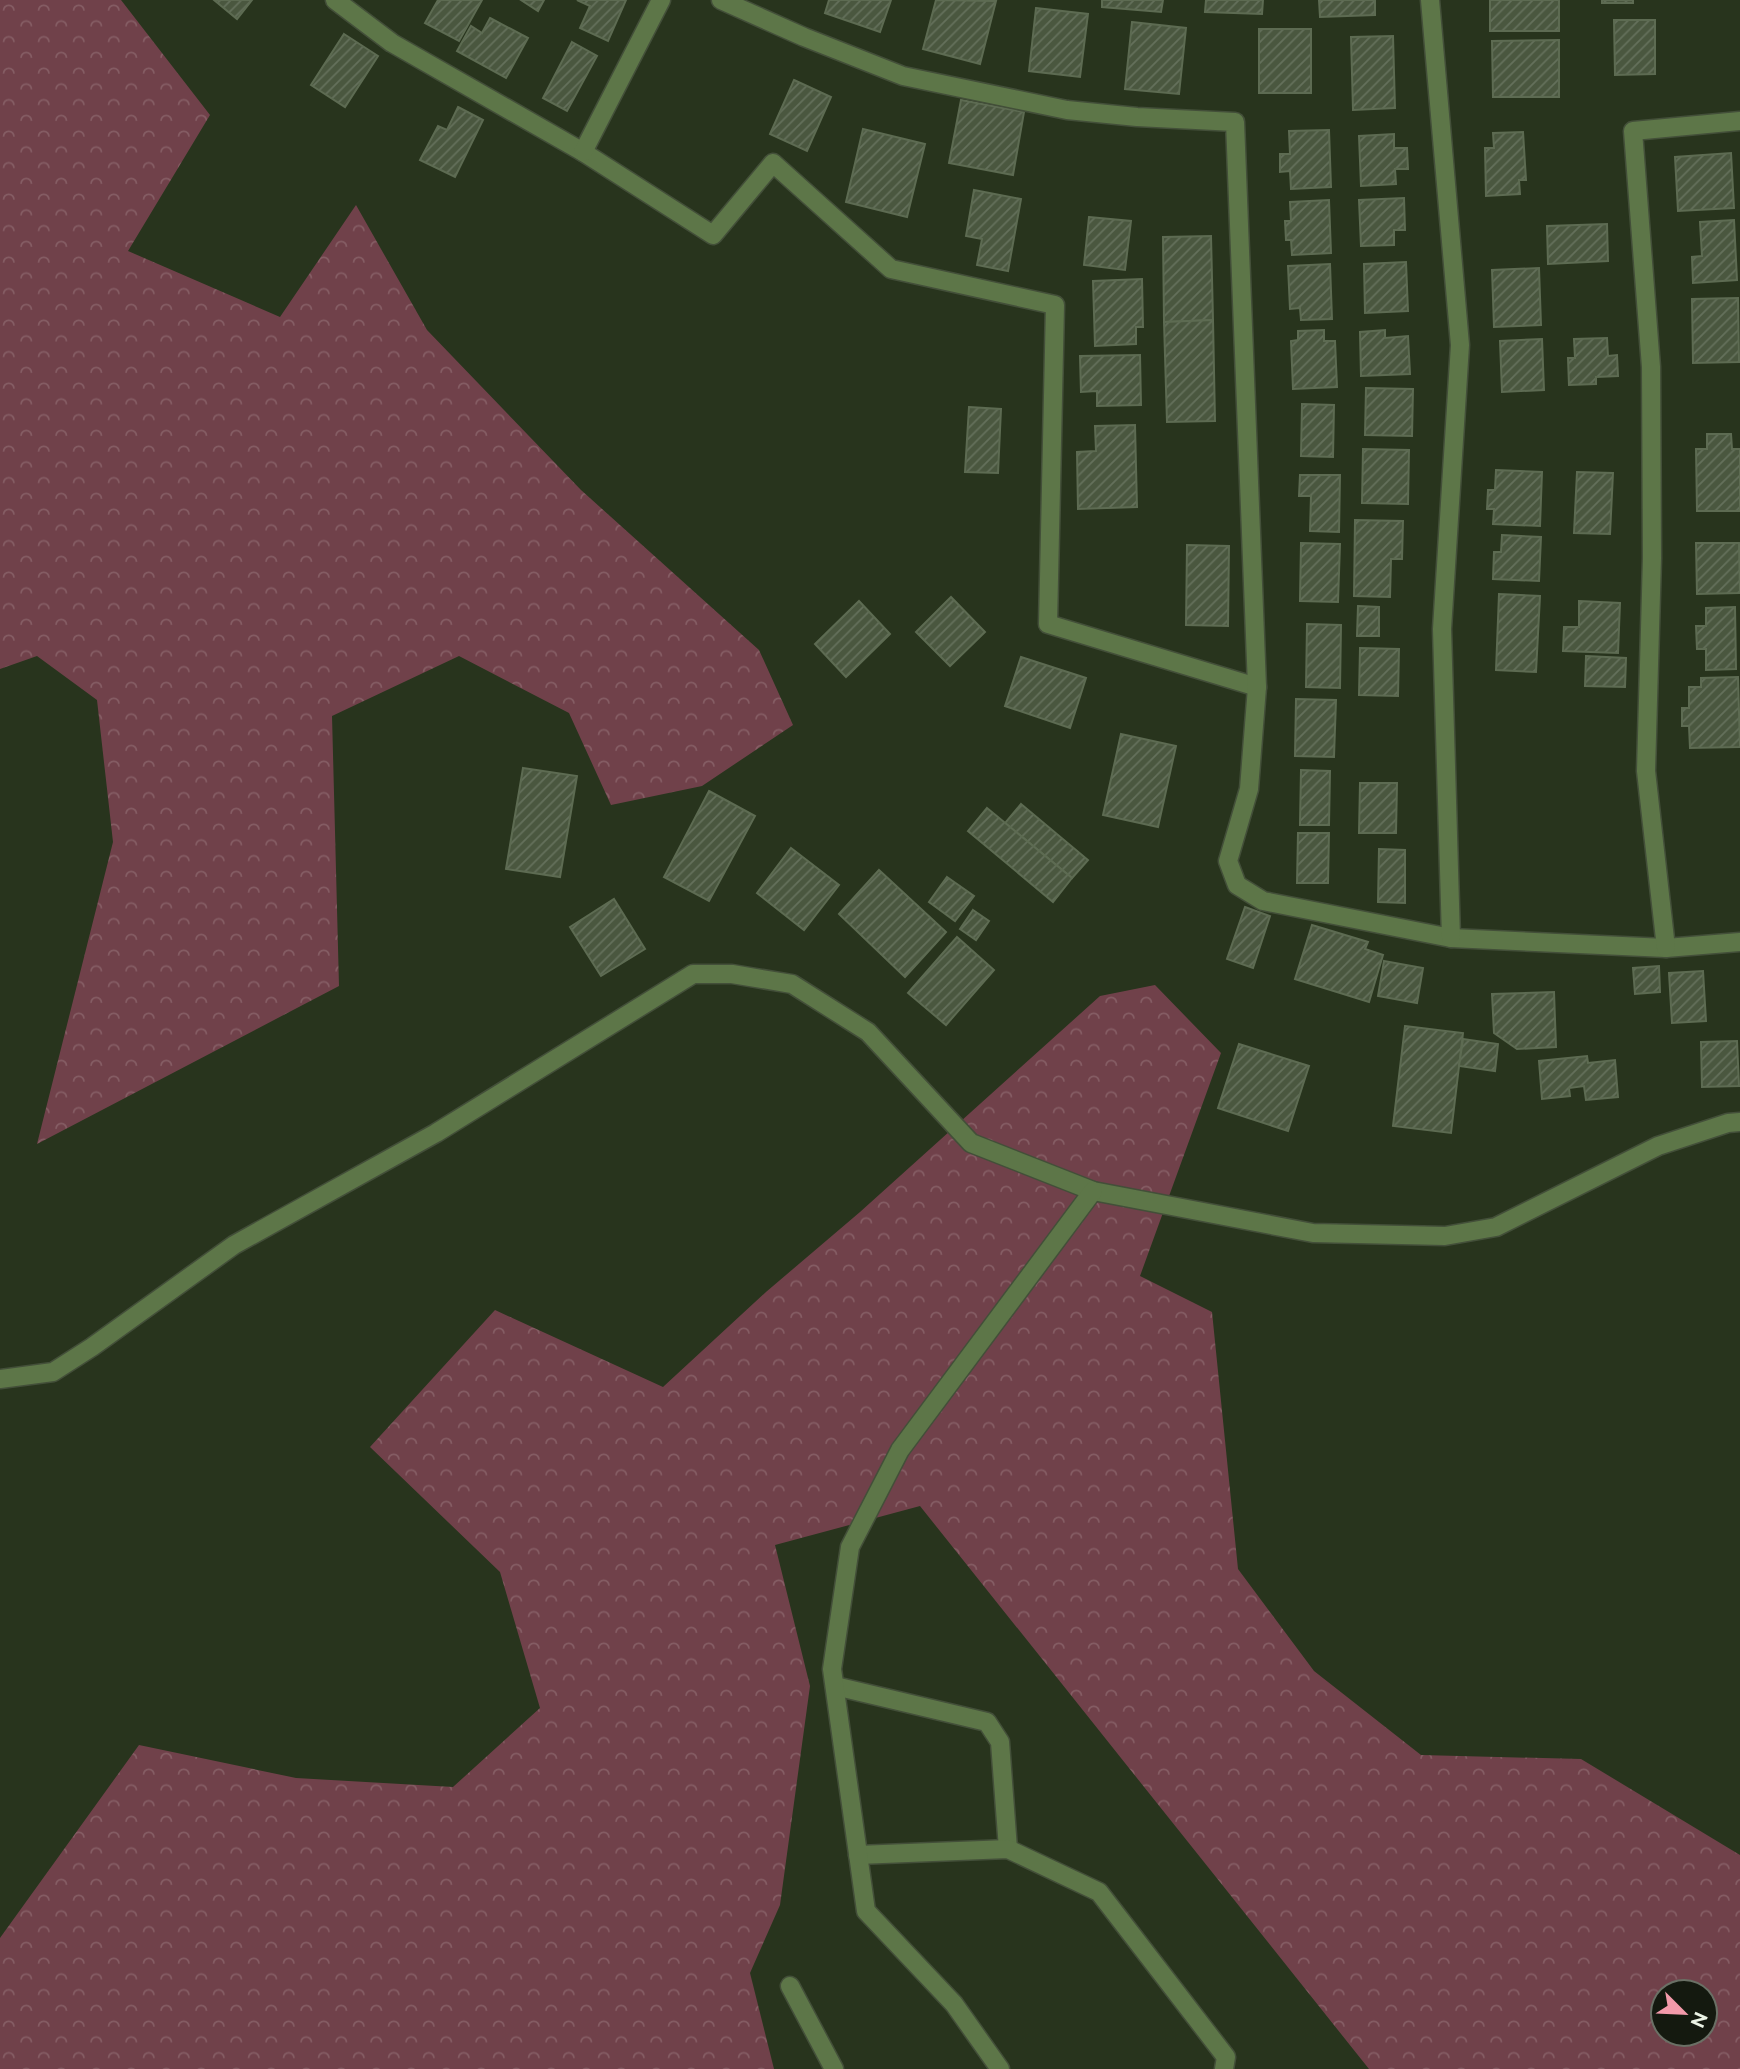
<svg xmlns="http://www.w3.org/2000/svg" width="1740" height="2069" viewBox="0 0 1740 2069" font-family="Raleway,sans-serif">
<style>
.forest{fill:url(#forest-crowns);fill-rule:evenodd}
.building{fill:url(#building-hatch);stroke:#5d6b52;stroke-width:2}
.lines{fill:none;stroke-linecap:round;stroke-linejoin:round}
.minor-casing{stroke:#434f39;stroke-width:21}
.minor{stroke:#5d7648;stroke-width:18}
</style>
<defs>
<pattern id="forest-crowns" width="20" height="18" patternUnits="userSpaceOnUse" patternTransform="scale(1.75)"><rect width="20" height="18" fill="#70414a"/><path d="M2 6a3 3 0 1 1 6 0M12 15a3 3 0 1 1 6 0" fill="none" stroke="#855d64"/></pattern>
<pattern id="building-hatch" width="6" height="6" patternUnits="userSpaceOnUse" patternTransform="scale(1.75)"><rect width="6" height="6" fill="#4a573f"/><path d="M-1 1l2-2M0 6l6-6M5 7l2-2" fill="none" stroke="#64705b"/></pattern>
</defs>
<rect width="100%" height="100%" fill="#28341d"/>
<!-- forest -->
<g class="forest">
<polygon points="0,0 121,0 210,115 128,251 280,317 356,205 427,330 581,490 759,650 793,725 702,786 611,805 569,713 459,656 332,716 339,986 37,1144 113,842 97,700 37,656 0,669"/>
<path d="M1155,985l66,68 -81,223 72,36 26,257 76,102 107,84 160,4 159,96v214h-371l-449,-563 -145,39 35,141 -30,219 -30,68 24,96h-774v-131l139,-193 157,33 157,9 87,-79 -40,-136 -130,-125 125,-137 168,77 103,-95 94,-80 240,-216zM1663,1992h42v42h-42z"/>
</g>
<!-- building -->
<g class="building">
<polygon points="214,0 252,0 237,19"/>
<polygon points="438,0 482,0 459,41 425,23"/>
<polygon points="521,0 544,0 538,11"/>
<polygon points="577,0 626,0 608,41 580,28 590,6"/>
<polygon points="829,0 891,0 880,32 825,13"/>
<polygon points="936,0 996,1 980,64 923,49"/>
<polygon points="1102,0 1163,0 1161,12 1102,7"/>
<polygon points="1206,0 1263,0 1262,14 1205,12"/>
<polygon points="1319,0 1375,0 1375,15 1320,17"/>
<rect x="1490" y="0" width="69" height="31"/>
<rect x="1602" y="0" width="31" height="3"/>
<polygon points="1036,8 1088,14 1080,77 1029,71"/>
<polygon points="490,18 528,38 506,78 457,51 471,26 482,33"/>
<polygon points="1614,20 1655,20 1655,74 1615,75"/>
<polygon points="1132,22 1186,28 1179,94 1125,89"/>
<rect x="1259" y="29" width="52" height="64"/>
<polygon points="344,34 378,56 345,107 311,85"/>
<polygon points="1393,36 1395,108 1353,110 1351,37"/>
<polygon points="1559,40 1559,97 1493,97 1492,41"/>
<polygon points="572,42 597,56 567,111 543,98"/>
<polygon points="794,80 831,97 807,151 770,134"/>
<polygon points="961,100 1024,112 1013,175 949,163"/>
<polygon points="458,107 483,120 455,177 420,160 438,126 447,130"/>
<polygon points="863,129 925,144 907,217 846,202"/>
<polygon points="1329,130 1331,187 1291,189 1290,171 1280,172 1280,154 1290,154 1289,131"/>
<polygon points="1523,132 1526,180 1519,180 1520,194 1486,196 1485,148 1494,148 1493,133"/>
<polygon points="1394,134 1394,148 1407,148 1408,169 1395,169 1396,184 1361,186 1359,136"/>
<polygon points="1731,153 1734,208 1678,211 1675,157"/>
<polygon points="974,190 1021,199 1008,271 977,265 982,239 966,236"/>
<polygon points="1404,198 1405,230 1394,230 1394,245 1361,246 1359,200"/>
<polygon points="1329,200 1331,253 1292,255 1291,240 1286,240 1285,221 1291,221 1290,202"/>
<polygon points="1089,217 1131,221 1125,270 1084,265"/>
<polygon points="1734,220 1737,280 1693,283 1692,257 1702,256 1700,222"/>
<polygon points="1607,224 1608,261 1548,264 1547,226"/>
<polygon points="1211,236 1213,320 1164,322 1163,237"/>
<polygon points="1406,262 1408,311 1365,313 1364,264"/>
<polygon points="1330,264 1332,319 1301,320 1300,308 1290,309 1288,266"/>
<polygon points="1539,268 1541,325 1494,327 1492,270"/>
<polygon points="1142,279 1143,327 1136,327 1136,344 1095,346 1093,281"/>
<polygon points="1738,298 1739,362 1693,363 1692,299"/>
<polygon points="1213,320 1215,421 1167,422 1164,322"/>
<polygon points="1324,330 1324,341 1335,341 1337,387 1293,389 1291,341 1298,340 1298,331"/>
<polygon points="1385,330 1385,338 1408,336 1410,374 1361,376 1360,332"/>
<polygon points="1607,338 1608,356 1617,355 1618,376 1596,377 1596,384 1569,385 1568,358 1575,358 1574,339"/>
<polygon points="1542,339 1544,390 1502,392 1500,341"/>
<polygon points="1140,355 1141,405 1097,406 1097,391 1081,392 1080,356"/>
<polygon points="1366,388 1413,389 1412,436 1365,435"/>
<polygon points="1302,404 1334,405 1333,457 1301,456"/>
<polygon points="969,407 1001,409 998,473 965,472"/>
<polygon points="1135,425 1137,507 1078,509 1077,452 1096,451 1095,426"/>
<polygon points="1707,434 1731,434 1732,449 1740,449 1740,511 1697,511 1696,449 1707,449"/>
<polygon points="1363,449 1409,450 1408,504 1362,503"/>
<polygon points="1496,470 1542,472 1540,526 1493,524 1494,509 1487,509 1488,490 1495,490"/>
<polygon points="1577,472 1613,473 1610,534 1574,533"/>
<polygon points="1300,475 1340,475 1339,532 1310,531 1311,496 1299,496"/>
<polygon points="1355,520 1403,521 1402,559 1391,559 1390,597 1354,596"/>
<polygon points="1502,535 1541,537 1539,581 1493,579 1494,552 1501,552"/>
<polygon points="1301,543 1340,544 1338,602 1300,601"/>
<polygon points="1696,543 1739,543 1740,593 1697,594"/>
<polygon points="1187,545 1229,546 1228,626 1186,625"/>
<polygon points="1499,594 1540,596 1536,672 1496,670"/>
<polygon points="951,597 985,632 950,666 916,632"/>
<polygon points="859,601 890,634 846,677 815,644"/>
<polygon points="1579,601 1620,603 1618,653 1563,651 1564,627 1579,627"/>
<polygon points="1358,606 1379,607 1379,636 1357,636"/>
<polygon points="1735,607 1736,669 1706,670 1706,649 1697,649 1696,626 1706,626 1706,608"/>
<polygon points="1307,624 1341,625 1340,688 1306,687"/>
<polygon points="1360,648 1399,649 1398,696 1359,695"/>
<polygon points="1586,656 1626,658 1625,687 1585,686"/>
<polygon points="1021,657 1086,678 1070,728 1005,706"/>
<polygon points="1738,677 1740,747 1690,748 1689,726 1682,726 1682,708 1689,708 1689,687 1701,687 1701,678"/>
<polygon points="1296,699 1336,700 1334,757 1295,756"/>
<polygon points="1121,734 1176,746 1158,827 1103,815"/>
<polygon points="523,768 577,776 560,877 506,869"/>
<polygon points="1301,770 1330,771 1329,825 1300,825"/>
<polygon points="1360,783 1397,783 1396,833 1359,833"/>
<polygon points="709,791 755,816 709,901 664,877"/>
<polygon points="1021,804 1088,860 1072,878 1005,823"/>
<polygon points="987,808 1072,878 1053,902 968,831"/>
<polygon points="1298,833 1329,833 1328,883 1297,883"/>
<polygon points="791,848 839,885 804,930 757,893"/>
<polygon points="1379,849 1405,850 1405,903 1378,902"/>
<polygon points="879,870 946,932 905,977 839,914"/>
<polygon points="947,877 974,896 955,921 929,902"/>
<polygon points="614,899 645,949 601,976 570,927"/>
<polygon points="1245,907 1270,916 1253,968 1227,959"/>
<polygon points="973,910 989,921 976,940 960,929"/>
<polygon points="1312,925 1368,942 1365,949 1383,955 1369,1002 1295,979"/>
<polygon points="957,937 994,970 946,1025 908,993"/>
<polygon points="1384,961 1423,968 1417,1003 1378,996"/>
<polygon points="1659,966 1660,992 1635,994 1633,968"/>
<polygon points="1703,971 1706,1021 1672,1023 1669,973"/>
<polygon points="1554,992 1556,1047 1517,1049 1494,1033 1492,994"/>
<polygon points="1405,1026 1463,1033 1451,1133 1393,1126"/>
<polygon points="1463,1039 1498,1044 1495,1071 1459,1066"/>
<polygon points="1737,1041 1739,1086 1702,1087 1701,1042"/>
<polygon points="1239,1044 1309,1066 1288,1131 1218,1108"/>
<polygon points="1587,1056 1588,1063 1615,1060 1618,1097 1586,1100 1584,1086 1569,1088 1570,1096 1542,1099 1539,1061"/>
</g>
<g class="lines">
<defs>
<g id="minor">
<polyline points="335,0 392,43 583,152 713,235 773,163 891,269 1055,305 1048,624 1257,687"/>
<polyline points="721,0 804,37 903,76 1067,110 1137,117 1235,122 1257,687 1249,789 1228,861 1237,885 1263,901 1451,938 1666,948 1740,942"/>
<polyline points="1430,0 1460,345 1442,629 1451,938"/>
<polyline points="583,152 661,0"/>
<polyline points="1666,948 1646,771 1652,558 1651,367 1633,131 1740,121"/>
<polyline points="0,1379 53,1372 92,1347 234,1245 436,1133 693,974 732,974 792,984 868,1032 971,1143 1093,1191 1313,1233 1445,1236 1496,1227 1658,1146 1728,1123 1740,1122"/>
<polyline points="835,1686 987,1722 1000,1742 1008,1849"/>
<polyline points="858,1855 1008,1849 1099,1892 1226,2057 1224,2069"/>
<polyline points="790,1986 834,2069"/>
<polyline points="1000,2069 954,2004 866,1911 832,1669 850,1547 900,1450 1093,1191"/>
</g>
</defs>
<!-- minor casing -->
<use href="#minor" class="minor-casing"/>
<!-- minor -->
<use href="#minor" class="minor"/>
</g>
<!-- north arrow -->
<g transform="translate(1684 2013) rotate(114)"><circle r="33" fill="#14190f" stroke="#6a7065" stroke-width="2"/>
<path d="M0-5L12 26L0 18L-12 26Z" fill="#f39aaa"/>
<text y="-10" font-size="19" font-weight="bold" text-anchor="middle" fill="#ebf3e5">N</text>
</g>
</svg>
